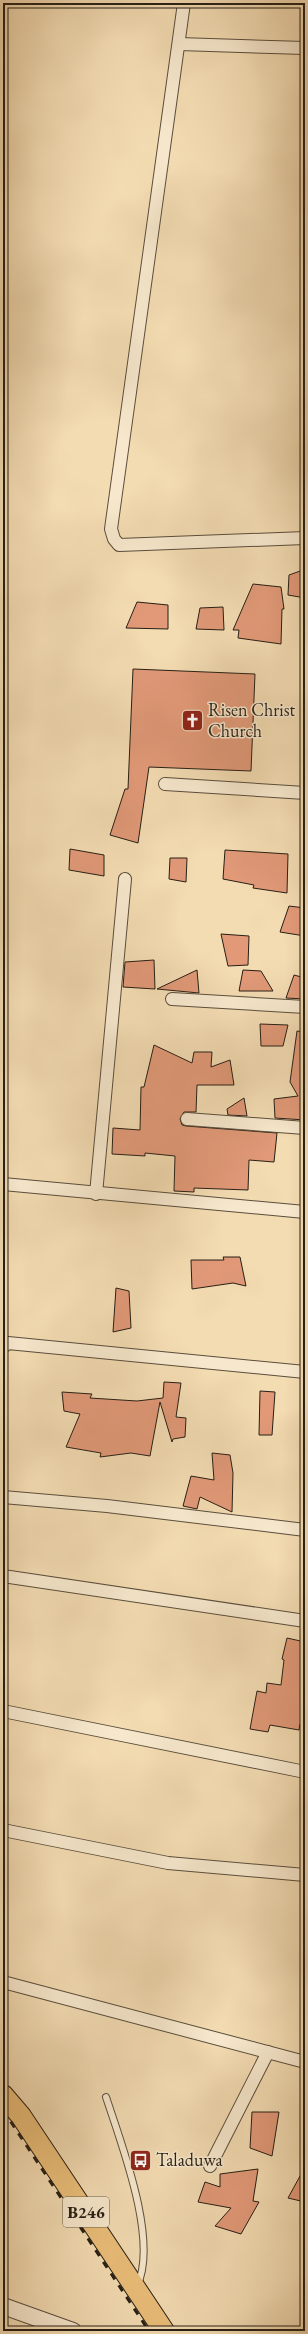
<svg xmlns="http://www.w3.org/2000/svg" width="308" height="2334" viewBox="0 0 308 2334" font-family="'EB Garamond',serif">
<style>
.building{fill:#e19978;stroke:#271f15}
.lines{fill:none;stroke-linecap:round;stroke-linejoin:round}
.service-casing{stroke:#5a4e3c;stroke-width:8}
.minor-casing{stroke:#5a4e3c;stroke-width:14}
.tertiary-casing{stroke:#5a4e3c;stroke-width:18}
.primary-casing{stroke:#271f15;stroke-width:22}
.service{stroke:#f7e8cd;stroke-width:6}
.minor{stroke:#f7e8cd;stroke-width:12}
.tertiary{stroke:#f7e8cd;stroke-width:16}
.primary{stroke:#eabe79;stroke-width:20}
.rail{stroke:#271f15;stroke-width:3;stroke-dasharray:7 7;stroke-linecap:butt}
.labels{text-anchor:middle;stroke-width:3;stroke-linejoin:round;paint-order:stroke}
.shield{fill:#f7e8cd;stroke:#655b4c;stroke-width:1}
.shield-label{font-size:17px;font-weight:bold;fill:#271f15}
.poi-label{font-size:18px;fill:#271f15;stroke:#f7e8cd;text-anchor:start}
</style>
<rect width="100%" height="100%" fill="#f3dbb2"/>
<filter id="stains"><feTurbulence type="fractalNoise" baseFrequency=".005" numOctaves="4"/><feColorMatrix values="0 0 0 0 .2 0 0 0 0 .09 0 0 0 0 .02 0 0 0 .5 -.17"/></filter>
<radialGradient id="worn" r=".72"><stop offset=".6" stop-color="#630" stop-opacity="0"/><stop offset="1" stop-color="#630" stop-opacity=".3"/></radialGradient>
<!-- building -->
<g class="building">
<polygon points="303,570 305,598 288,595 289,575"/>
<polygon points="253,584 281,587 284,609 282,609 281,644 238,638 239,630 233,630"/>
<polygon points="137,602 168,605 168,629 126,628"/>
<polygon points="223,607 224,630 196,629 200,608"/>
<polygon points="133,669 255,674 251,771 149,767 138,843 110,835 125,789 128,789"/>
<polygon points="70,849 104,855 104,876 69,870"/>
<polygon points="225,850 288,854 287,893 253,888 254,885 223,879"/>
<polygon points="170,858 187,858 186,882 169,879"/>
<polygon points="289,906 305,908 305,936 280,932"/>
<polygon points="221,934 249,936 248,965 228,966"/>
<polygon points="154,960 155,989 123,987 125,962"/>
<polygon points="197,970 199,993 157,989"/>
<polygon points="243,970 261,971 273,991 239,991"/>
<polygon points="294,975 305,978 305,999 286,998"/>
<polygon points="260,1024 288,1025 283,1046 261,1046"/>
<polygon points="297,1031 305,1032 305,1120 275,1118 274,1099 298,1096 290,1082"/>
<polygon points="154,1045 192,1063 194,1052 212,1052 211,1067 230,1060 234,1085 197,1085 196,1112 184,1112 180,1119 182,1125 186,1126 277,1133 274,1162 249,1160 248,1190 194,1188 194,1192 174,1191 175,1156 145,1153 145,1156 112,1154 113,1128 140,1130 141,1087 144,1087"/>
<polygon points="244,1098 247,1116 228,1115 227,1109"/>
<polygon points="223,1257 240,1257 246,1286 233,1283 192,1289 191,1260 224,1260"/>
<polygon points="116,1288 129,1291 131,1328 113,1332"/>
<polygon points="164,1382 181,1383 176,1417 186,1418 185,1437 173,1439 172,1442 160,1402 150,1456 131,1453 100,1457 101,1453 66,1447 80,1414 64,1411 62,1392 92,1394 90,1398 137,1401 163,1398"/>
<polygon points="260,1391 275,1392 272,1435 259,1435"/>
<polygon points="212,1453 230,1455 233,1473 232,1512 200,1497 197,1509 183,1506 191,1476 214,1480"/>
<polygon points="287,1638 305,1642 305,1725 300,1724 299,1730 270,1725 268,1732 250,1729 257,1691 266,1693 267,1683 281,1685 284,1660 282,1659"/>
<polygon points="252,2112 279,2112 272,2156 250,2148"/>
<polygon points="305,2167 305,2202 288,2198"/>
<polygon points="258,2169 253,2201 259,2202 241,2234 215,2226 231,2208 198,2202 205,2182 220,2187 220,2174"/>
</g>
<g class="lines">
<defs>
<path id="service" d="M106,2097c15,46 53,144 31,189"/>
<g id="minor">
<polyline points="184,3 111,529 114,539 119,545 305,538"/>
<polyline points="179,44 305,48"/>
<polyline points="165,784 305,793"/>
<polyline points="172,999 305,1007"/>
<polyline points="187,1119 305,1128"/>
<polyline points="3,1184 305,1212"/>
<polyline points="96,1194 125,879"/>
<polyline points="3,1347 8,1343 305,1372"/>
<polyline points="3,1497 107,1506 305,1530"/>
<polyline points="3,1576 305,1621"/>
<polyline points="3,1711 305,1772"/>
<polyline points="3,1830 168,1863 305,1875"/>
<polyline points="3,1982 305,2062"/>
<polyline points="210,2166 268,2052"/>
</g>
<polyline id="tertiary" points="3,2306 73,2331"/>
<polyline id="primary" points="3,2095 21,2116 164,2331"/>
</defs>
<!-- service casing -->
<use href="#service" class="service-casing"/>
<!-- minor casing -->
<use href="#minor" class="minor-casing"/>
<!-- tertiary casing -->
<use href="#tertiary" class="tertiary-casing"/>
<!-- primary casing -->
<use href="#primary" class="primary-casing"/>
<!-- service -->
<use href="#service" class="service"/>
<!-- minor -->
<use href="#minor" class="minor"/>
<!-- tertiary -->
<use href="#tertiary" class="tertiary"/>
<!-- primary -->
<use href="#primary" class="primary"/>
<!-- rail -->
<polyline class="rail" points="3,2110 149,2331"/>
</g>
<!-- icons -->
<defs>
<symbol id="church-square" viewBox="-11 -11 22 22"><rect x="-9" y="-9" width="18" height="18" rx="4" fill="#8f2418" stroke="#f7e8cd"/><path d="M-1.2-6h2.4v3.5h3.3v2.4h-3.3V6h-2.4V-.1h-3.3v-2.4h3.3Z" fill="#fff"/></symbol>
<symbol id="bus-square" viewBox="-11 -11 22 22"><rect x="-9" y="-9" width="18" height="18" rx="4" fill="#8f2418" stroke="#f7e8cd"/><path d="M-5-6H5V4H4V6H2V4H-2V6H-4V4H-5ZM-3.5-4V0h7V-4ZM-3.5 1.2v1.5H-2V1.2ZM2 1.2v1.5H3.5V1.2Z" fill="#fff"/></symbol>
</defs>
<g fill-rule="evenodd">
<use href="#church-square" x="180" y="708" width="25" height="25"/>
<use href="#bus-square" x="128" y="2148" width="25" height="25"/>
</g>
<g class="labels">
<!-- shield labels -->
<rect class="shield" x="63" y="2197" width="46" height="30" rx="3"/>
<g class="shield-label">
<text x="86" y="2218">B246</text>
</g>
<!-- poi labels -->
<g class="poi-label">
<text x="208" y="716">Risen Christ<tspan x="208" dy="21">Church</tspan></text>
<text x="156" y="2166">Taladuwa</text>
</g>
</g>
<!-- margin -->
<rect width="308" height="2334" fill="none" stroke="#f3dbb2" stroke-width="16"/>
<rect x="4" y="4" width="300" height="2326" fill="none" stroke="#271f15" stroke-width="2"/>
<rect x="8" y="8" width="292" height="2318" fill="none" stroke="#271f15"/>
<rect width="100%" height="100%" filter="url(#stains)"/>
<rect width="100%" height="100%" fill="url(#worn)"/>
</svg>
